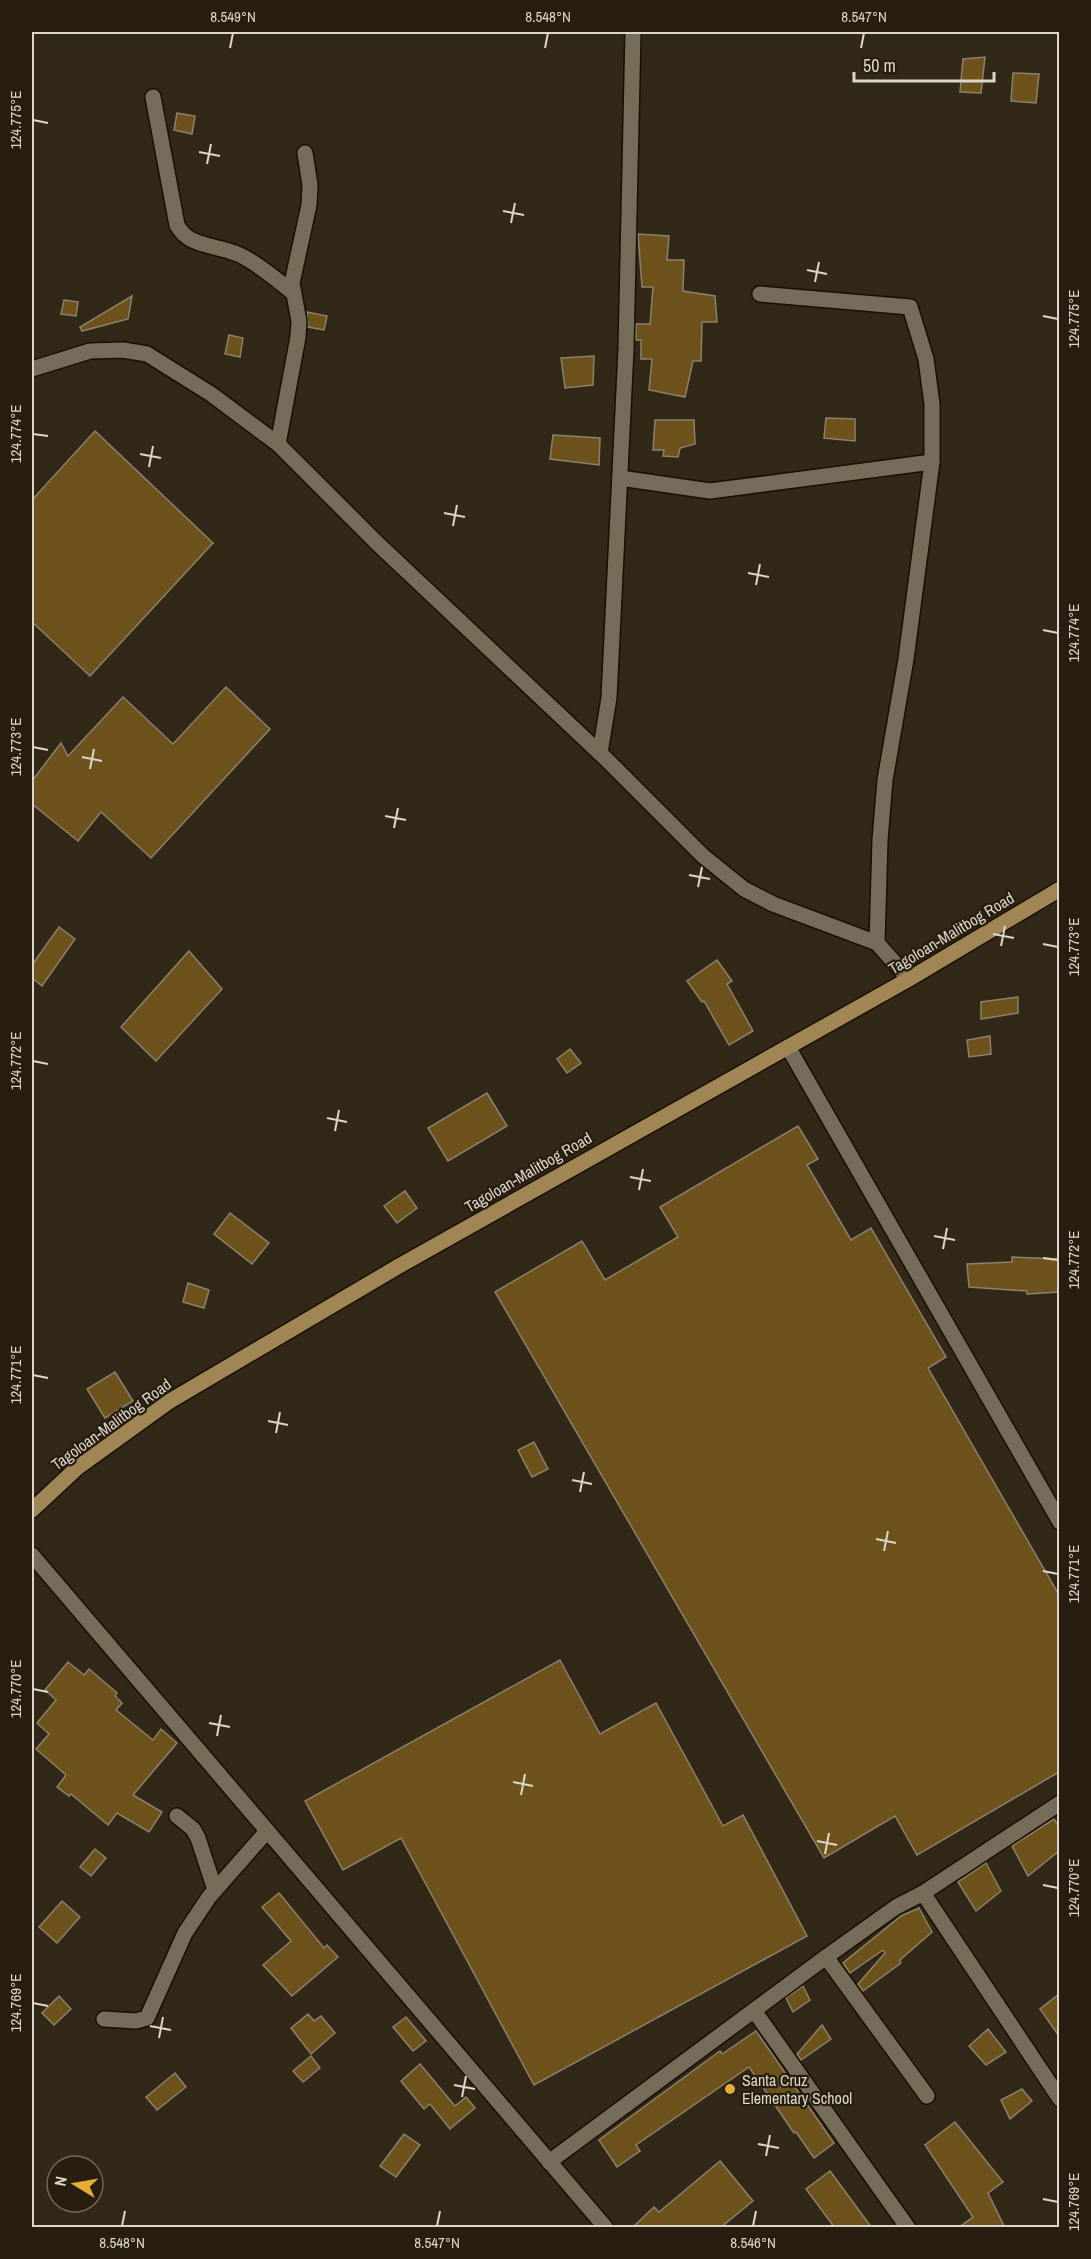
<svg xmlns="http://www.w3.org/2000/svg" width="1091" height="2259" viewBox="0 0 1091 2259" font-family="'Archivo Narrow',sans-serif">
<style>
.building{fill:#6e521b;stroke:#8b816e;stroke-width:1.5}
.lines{fill:none;stroke-linecap:round;stroke-linejoin:round}
.minor-casing{stroke:#191003;stroke-width:18}
.major-casing{stroke:#191003;stroke-width:18}
.minor{stroke:#766c5a;stroke-width:15}
.major{stroke:#a18655;stroke-width:15}
.ticks{fill:none;stroke:#dcd6cd;stroke-width:2}
.poi-dot{fill:#e6ac36;stroke:#271e0f;stroke-width:2}
.labels{text-anchor:middle;stroke-width:4.5;stroke-linejoin:round;paint-order:stroke}
.street-label{font-size:16px;fill:#dcd6cd;stroke:#271e0f}
.poi-label{font-size:16px;fill:#dcd6cd;stroke:#271e0f;text-anchor:start}
.neatline{fill:none;stroke:#dcd6cd;stroke-width:2}
.ticks-label{font-size:15px;text-anchor:middle;fill:#dcd6cd}
</style>
<rect width="100%" height="100%" fill="#312818"/>
<!-- building -->
<g class="building">
<polygon points="985,57 981,93 960,92 963,59"/>
<polygon points="1013,73 1039,74 1036,103 1011,101"/>
<polygon points="177,113 195,116 192,134 174,130"/>
<polygon points="638,234 669,236 667,260 684,260 683,291 715,296 717,322 702,322 701,361 693,361 685,397 649,390 652,359 641,359 641,340 636,340 636,324 650,324 653,287 642,287"/>
<polygon points="132,296 128,319 82,331 80,327"/>
<polygon points="64,300 78,302 76,316 61,314"/>
<polygon points="307,312 327,316 324,330 308,327"/>
<polygon points="229,335 243,338 240,357 225,354"/>
<polygon points="594,356 593,385 565,388 561,358"/>
<polygon points="826,418 855,419 855,441 824,438"/>
<polygon points="655,420 694,420 695,444 680,448 678,457 663,456 664,450 653,450"/>
<polygon points="95,431 213,543 90,676 32,622 32,500"/>
<polygon points="553,435 600,438 599,465 550,459"/>
<polygon points="226,687 270,729 151,858 101,812 78,841 32,804 32,781 61,743 68,756 123,697 173,744"/>
<polygon points="59,927 75,939 42,986 32,978 32,965"/>
<polygon points="189,951 222,989 156,1061 121,1027"/>
<polygon points="717,960 732,981 727,984 753,1031 729,1045 704,1001 702,1002 687,981"/>
<polygon points="1018,997 1018,1013 981,1019 981,1002"/>
<polygon points="990,1036 991,1054 969,1057 967,1040"/>
<polygon points="570,1049 581,1063 567,1073 557,1059"/>
<polygon points="487,1093 507,1126 448,1161 428,1128"/>
<polygon points="798,1126 818,1159 807,1165 851,1240 871,1228 946,1357 928,1368 1059,1595 1059,1772 917,1855 895,1816 824,1858 495,1292 582,1241 605,1280 678,1237 660,1207"/>
<polygon points="405,1191 417,1208 397,1223 384,1206"/>
<polygon points="230,1213 269,1243 252,1264 214,1234"/>
<polygon points="1012,1257 1059,1259 1059,1292 1027,1294 1027,1291 969,1287 967,1264 1012,1262"/>
<polygon points="188,1283 209,1290 204,1308 183,1302"/>
<polygon points="115,1372 133,1401 105,1418 87,1389"/>
<polygon points="534,1442 548,1469 532,1477 518,1450"/>
<polygon points="560,1660 600,1734 656,1703 723,1826 743,1815 807,1936 534,2085 401,1838 343,1870 305,1801"/>
<polygon points="68,1662 84,1675 89,1669 117,1693 115,1696 122,1703 116,1710 153,1740 161,1729 177,1743 133,1795 162,1812 149,1832 117,1813 108,1825 71,1794 69,1796 57,1787 66,1775 36,1749 49,1734 37,1723 56,1700 45,1690"/>
<polygon points="1054,1819 1059,1827 1059,1851 1028,1876 1012,1846"/>
<polygon points="95,1849 106,1858 91,1876 80,1867"/>
<polygon points="986,1863 1001,1891 976,1911 958,1882"/>
<polygon points="279,1893 324,1948 327,1945 338,1957 292,1996 263,1965 291,1941 262,1907"/>
<polygon points="62,1901 80,1917 57,1943 39,1927"/>
<polygon points="919,1908 932,1932 900,1960 901,1963 863,1991 858,1984 885,1953 883,1950 850,1973 843,1963 901,1916"/>
<polygon points="803,1986 810,2000 793,2012 786,1998"/>
<polygon points="1059,1994 1059,2036 1040,2009"/>
<polygon points="59,1996 71,2009 54,2025 42,2013"/>
<polygon points="308,2014 314,2021 321,2016 335,2033 311,2054 291,2028"/>
<polygon points="406,2017 426,2041 413,2051 393,2027"/>
<polygon points="822,2025 831,2039 801,2060 797,2054"/>
<polygon points="988,2029 1006,2052 986,2065 969,2046"/>
<polygon points="756,2031 834,2143 814,2158 796,2132 794,2133 749,2067 636,2145 640,2151 617,2167 599,2140 720,2051 722,2054"/>
<polygon points="311,2056 320,2068 303,2082 293,2071"/>
<polygon points="420,2064 455,2106 466,2097 475,2108 450,2129 430,2104 424,2109 401,2081"/>
<polygon points="175,2073 186,2087 157,2110 146,2097"/>
<polygon points="1022,2089 1032,2101 1010,2119 1001,2100"/>
<polygon points="955,2122 1003,2182 988,2193 1005,2228 958,2228 973,2217 925,2145"/>
<polygon points="404,2134 420,2145 396,2177 380,2166"/>
<polygon points="720,2161 753,2201 720,2228 632,2228 654,2207 659,2212"/>
<polygon points="830,2171 872,2228 835,2228 806,2189"/>
</g>
<g class="lines">
<defs>
<g id="minor">
<path d="M153,97l24,128c12,24 43,19 65,31 19,10 34,23 50,36"/>
<polyline points="760,294 910,307 926,359 932,404 932,462 906,659 885,780 880,840 877,943"/>
<polyline points="32,369 90,351 123,350 147,354 211,394 278,444 377,543 605,758 703,856 744,889 773,904 877,943 909,979"/>
<polyline points="278,444 298,337 299,321 292,283 309,205 310,185 305,153"/>
<polyline points="620,478 710,491 932,462"/>
<polyline points="600,753 609,698 626,349 633,32"/>
<polyline points="788,1047 1060,1522"/>
<polyline points="32,1555 606,2228"/>
<polyline points="177,1816 193,1829 198,1838 215,1890"/>
<polyline points="923,1893 1060,1803"/>
<polyline points="826,1957 927,2096"/>
<polyline points="755,2012 908,2228"/>
<polyline points="104,2019 136,2021 147,2018 185,1933 209,1897 267,1831"/>
<polyline points="549,2162 826,1957 896,1907 923,1893 1060,2099"/>
</g>
<polyline id="major" points="32,1510 77,1468 170,1401 399,1266 909,979 1060,889"/>
</defs>
<!-- minor casing -->
<use href="#minor" class="minor-casing"/>
<!-- major casing -->
<use href="#major" class="major-casing"/>
<!-- minor -->
<use href="#minor" class="minor"/>
<!-- major -->
<use href="#major" class="major"/>
</g>
<!-- ticks -->
<path class="ticks" d="M230,48l3,-15M545,48l3,-15M861,48l3,-15M33,120l15,3M199,152l21,4M207,164l4,-20M503,211l21,4M511,223l4,-20M807,270l20,4M815,282l4,-20M1043,316l15,3M33,434l15,2M140,454l21,4M149,467l4,-21M444,513l21,4M453,526l4,-21M748,573l21,4M756,585l4,-21M1043,630l15,3M33,747l15,3M82,757l20,4M90,769l4,-20M385,816l21,4M394,828l4,-20M689,875l21,4M698,887l4,-20M993,934l21,4M1043,944l15,3M1001,946l4,-20M33,1061l15,3M327,1118l20,4M335,1131l4,-21M630,1177l21,4M639,1190l4,-21M934,1236l21,4M943,1249l4,-21M1043,1258l15,2M33,1375l15,3M268,1421l20,4M276,1433l4,-21M572,1480l20,4M580,1492l4,-20M876,1539l20,4M884,1551l4,-20M1043,1571l15,3M33,1689l15,3M209,1723l21,4M217,1736l4,-21M513,1782l20,4M521,1795l4,-21M817,1841l20,4M825,1854l4,-21M1043,1885l15,3M33,2003l15,3M150,2026l21,4M159,2038l4,-21M454,2085l21,4M462,2097l4,-21M758,2144l21,4M766,2156l4,-21M1043,2199l15,3M122,2226l3,-15M437,2226l3,-15M753,2226l3,-15"/>
<!-- markers -->
<circle class="poi-dot" cx="730" cy="2089" r="6"/>
<g class="labels">
<!-- street labels -->
<g class="street-label">
<text transform="translate(951 933) rotate(-31)" y="6">Tagoloan-Malitbog Road</text>
<text transform="translate(528 1172) rotate(-30)" y="6">Tagoloan-Malitbog Road</text>
<text transform="translate(111 1424) rotate(-36)" y="6">Tagoloan-Malitbog Road</text>
</g>
<!-- poi labels -->
<g class="poi-label">
<text x="742" y="2086">Santa Cruz<tspan x="742" dy="18">Elementary School</tspan></text>
</g>
</g>
<!-- border -->
<rect width="1091" height="2259" fill="none" stroke="#271e0f" stroke-width="66"/>
<!-- north arrow -->
<g transform="translate(75 2184) rotate(281)"><circle r="28" fill="#271e0f" stroke="#6f685b" stroke-width="1.5"/>
<path d="M0-4.5L10 22L0 15L-10 22Z" fill="#e6ac36"/>
<text y="-9" font-size="16" font-weight="bold" text-anchor="middle" fill="#dcd6cd">N</text>
</g>
<!-- scale -->
<path d="M854 72v9h140v-9" fill="none" stroke="#dcd6cd" stroke-width="3"/>
<text x="863" y="72" font-size="18" fill="#dcd6cd" stroke="#271e0f" stroke-width="4.5" paint-order="stroke">50 m</text>
<rect x="33" y="33" width="1025" height="2193" class="neatline"/>
<g class="ticks-label">
<text x="233" y="22">8.549°N</text>
<text x="548" y="22">8.548°N</text>
<text x="864" y="22">8.547°N</text>
<text transform="translate(16 120) rotate(-90)" y="5">124.775°E</text>
<text transform="translate(1074 319) rotate(-90)" y="5">124.775°E</text>
<text transform="translate(16 434) rotate(-90)" y="5">124.774°E</text>
<text transform="translate(1074 633) rotate(-90)" y="5">124.774°E</text>
<text transform="translate(16 747) rotate(-90)" y="5">124.773°E</text>
<text transform="translate(1074 947) rotate(-90)" y="5">124.773°E</text>
<text transform="translate(16 1061) rotate(-90)" y="5">124.772°E</text>
<text transform="translate(1074 1260) rotate(-90)" y="5">124.772°E</text>
<text transform="translate(16 1375) rotate(-90)" y="5">124.771°E</text>
<text transform="translate(1074 1574) rotate(-90)" y="5">124.771°E</text>
<text transform="translate(16 1689) rotate(-90)" y="5">124.770°E</text>
<text transform="translate(1074 1888) rotate(-90)" y="5">124.770°E</text>
<text transform="translate(16 2003) rotate(-90)" y="5">124.769°E</text>
<text transform="translate(1074 2202) rotate(-90)" y="5">124.769°E</text>
<text x="122" y="2248">8.548°N</text>
<text x="437" y="2248">8.547°N</text>
<text x="753" y="2248">8.546°N</text>
</g>
</svg>
